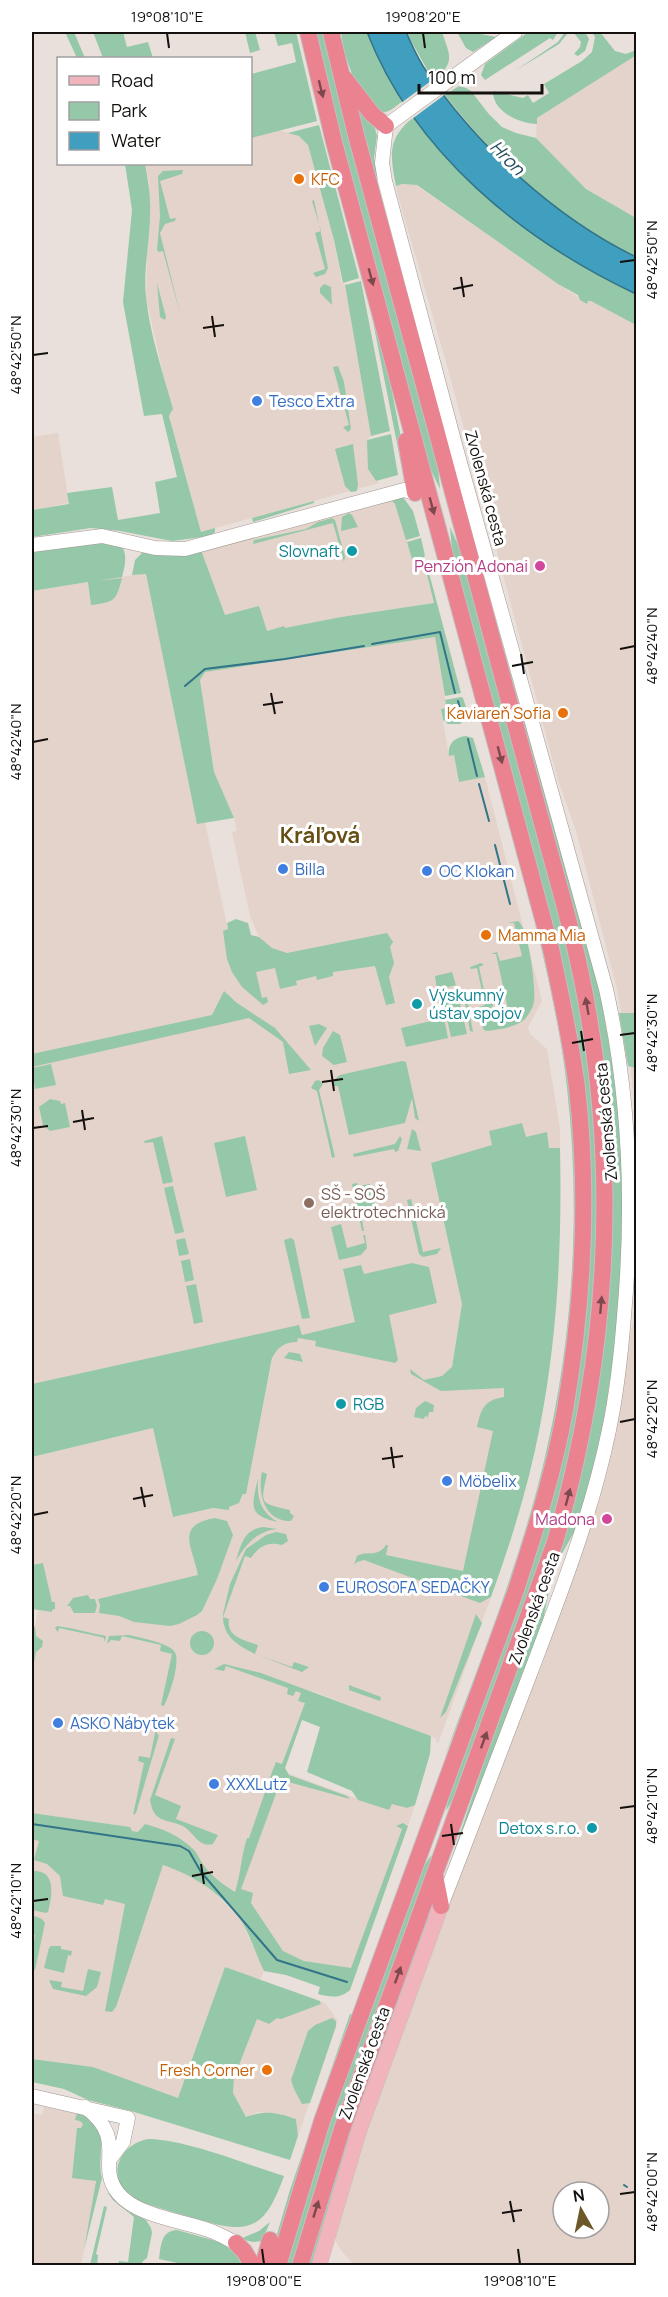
<svg xmlns="http://www.w3.org/2000/svg" width="668" height="2297" viewBox="0 0 668 2297" font-family="Manrope,sans-serif">
<style>
.built{fill:#e4d3ca;fill-rule:evenodd}
.green{fill:#95c8a8}
.water{fill:#409fbe;stroke:#327489;stroke-width:1.5}
.pier{fill:#e9e0db}
.lines{fill:none;stroke-linecap:round;stroke-linejoin:round}
.stream{stroke:#327489;stroke-width:2}
.secondary-casing{stroke:#a09793;stroke-width:15}
.primary-casing{stroke:#c2c1c0;stroke-width:16}
.highway-casing{stroke:#c2c1c0;stroke-width:18}
.secondary{stroke:#fff;stroke-width:14}
.primary{stroke:#f2b4bc;stroke-width:15}
.highway{stroke:#ea828f;stroke-width:16}
.oneway{fill:#7e494e}
.ticks{fill:none;stroke:#13100e;stroke-width:2}
.food-dot{fill:#e8710a;stroke:#fff;stroke-width:2}
.shop-dot{fill:#3f7fe0;stroke:#fff;stroke-width:2}
.culture-dot{fill:#0f9aa8;stroke:#fff;stroke-width:2}
.hotel-dot{fill:#d1479c;stroke:#fff;stroke-width:2}
.education-dot{fill:#8d6e63;stroke:#fff;stroke-width:2}
.labels{text-anchor:middle;stroke-width:6;stroke-linejoin:round;paint-order:stroke}
.food-label{font-size:16px;fill:#c56008;stroke:#fff;text-anchor:start}
.shop-label{font-size:16px;fill:#366cbe;stroke:#fff;text-anchor:start}
.street-label{font-size:16px;fill:#13100e;stroke:#fff}
.culture-label{font-size:16px;fill:#0d838f;stroke:#fff;text-anchor:end}
.hotel-label{font-size:16px;fill:#b23c85;stroke:#fff;text-anchor:end}
.education-label{font-size:16px;fill:#785e54;stroke:#fff;text-anchor:start}
.water-label{font-size:18px;font-style:italic;fill:#244d5b;stroke:#fff}
.district-label{font-size:22px;font-weight:bold;fill:#654e13;stroke:#fff}
.neatline{fill:none;stroke:#13100e;stroke-width:2}
.ticks-label{font-size:15px;text-anchor:middle;fill:#13100e}
</style>
<rect width="100%" height="100%" fill="#e9e0db"/>
<!-- built -->
<g class="built">
<polygon points="635,56 636,58 636,218 586,189 536,138 537,118"/>
<polygon points="279,130 299,136 308,145 334,240 342,283 345,285 371,436 367,440 373,478 379,483 201,532 169,415 172,413 146,298 149,181 145,164 250,164 251,138"/>
<path d="M401,184l15,1 142,99 28,18 5,-1 45,24v1940h-281l-12,-12 -7,-11 -2,-12 3,-14 116,-340 94,-231 57,-205 29,-117 3,-57v-136l-5,-60 -14,-81 -41,-158 -18,-51 -112,-418 -47,-163 -3,-13zM563,2192h36v36h-36z"/>
<polygon points="58,433 69,503 32,510 32,437"/>
<polygon points="392,501 398,508 413,563 423,559 434,603 341,617 285,629 284,626 267,631 225,615 201,550 373,503"/>
<polygon points="146,573 197,823 205,822 228,930 272,948 259,937 250,916 232,832 237,831 234,818 214,773 200,680 204,672 435,637 447,709 441,710 449,756 454,755 459,782 485,777 542,1001 528,1027 530,1034 547,1049 560,1129 560,1148 549,1148 547,1133 431,1163 462,1304 449,1387 517,1381 488,1599 491,1597 438,1744 435,1738 312,1691 284,1772 389,1810 392,1803 407,1808 415,1805 408,1826 406,1824 396,1826 402,1828 351,1969 304,1961 283,1951 251,1903 218,1880 205,1867 194,1850 131,1831 130,1827 32,1813 32,1643 38,1610 52,1612 55,1602 52,1602 43,1563 32,1565 32,1457 153,1428 173,1517 213,1508 228,1509 229,1507 242,1499 243,1493 246,1493 278,1330 32,1384 32,591"/>
<polygon points="32,1829 163,1865 188,1873 216,1894 241,1920 264,1971 260,1980 225,1967 178,2098 93,2067 32,2059"/>
<polygon points="320,2001 325,2003 338,2021 298,2136 296,2119 281,2114 258,2112 246,2117 233,2093 234,2078 257,2019 277,2018 321,2004"/>
<polygon points="44,2107 77,2113 90,2120 96,2189 81,2265 32,2265 32,2113 42,2115"/>
</g>
<!-- green -->
<g class="green">
<polygon points="65,32 74,32 85,58 77,58"/>
<polygon points="93,32 123,32 127,47 148,42 153,58 103,58"/>
<polygon points="245,32 255,32 260,50 250,53"/>
<polygon points="274,32 296,32 317,121 251,138 251,74 296,62 292,43 278,46"/>
<polygon points="299,32 386,361 402,443 405,465 403,474 367,291 328,148"/>
<polygon points="313,32 325,32 437,457 440,489 428,464"/>
<path d="M341,32h26l10,24 26,45c-8,5 -14,14 -24,10l-24,-29 -11,-30z"/>
<path d="M406,32h36c8,24 14,31 -9,48z"/>
<polygon points="457,32 470,32 496,37 473,52 466,48"/>
<polygon points="528,32 558,32 553,40 550,38 485,80 481,75 485,64"/>
<polygon points="565,32 585,32 589,39 585,51 578,56 574,54 580,47 581,42 574,33 568,33 559,44 515,71 558,42"/>
<path d="M592,32h8l15,19 11,3 10,-4v8l-1,-2 -98,62v6c-18,0 -45,-13 -44,-33l30,7 5,-3 5,8 16,-10 -5,-9 38,-23 10,-9 3,-15z"/>
<path d="M459,86l7,2 5,3 17,22 14,14 14,6 20,5 50,51 50,29v39c-76,-36 -140,-96 -191,-162z"/>
<path d="M355,98l20,31 2,7 -3,22 5,25 216,784c12,63 24,125 28,189 4,74 -4,149 -11,223h-2l-3,23 1,1 -16,73 -15,51 -17,30 -10,30 -6,28 2,1 -101,262 136,-402c36,-156 41,-314 13,-472z"/>
<path d="M414,117c59,79 134,135 222,177v31l-45,-24h-3l-1,3 -7,-4 -2,-5 -20,-11 -141,-99 -15,-1 -6,2c-6,-31 -9,-48 18,-69z"/>
<polygon points="319,125 359,278 343,283 334,240 308,145 299,136 288,133"/>
<path d="M125,164h20c3,16 6,33 5,50 0,28 -7,55 -4,83 4,38 17,76 27,112l-4,7 32,116 14,-4v4l-5,4 -38,5 -52,-10 -29,-3 -59,9v-27l37,-6 -2,-11 45,-6 6,33 42,-7 -5,-31 22,-5 -15,-63 -18,2 -21,-114 9,-92z"/>
<polygon points="183,170 182,174 160,181 170,219 176,218 175,221 165,224 160,233 181,317 163,251 159,252 157,250 160,216 158,176 163,171"/>
<polygon points="314,200 328,268 325,274 316,277 313,273 325,269 315,233 321,231 312,201"/>
<polygon points="361,281 390,431 371,436 345,285"/>
<polygon points="157,283 166,317 165,320 160,317"/>
<polygon points="324,284 331,287 332,305 320,293 320,288"/>
<polygon points="338,366 344,382 351,429 348,432 343,427 349,425 333,367"/>
<polygon points="391,434 398,475 376,481 368,469 367,440"/>
<polygon points="353,444 358,485 357,491 351,492 345,486 335,449"/>
<polygon points="403,497 413,511 420,536 406,540 395,504 392,501 376,505 373,503"/>
<polygon points="314,501 314,503 253,522 252,518"/>
<polygon points="349,513 352,515 358,527 341,531 342,517"/>
<polygon points="332,518 335,520 345,557 344,562 333,523 253,544 254,540 306,529 318,522"/>
<polygon points="450,527 464,558 569,951 588,1048 598,1169 592,1340 558,1511 460,1788 446,1811 451,1786 559,1461 585,1125 453,561"/>
<polygon points="421,538 425,556 417,563 413,563 407,542"/>
<path d="M78,541l43,3c7,12 4,21 1,33l-24,4 24,-3c-6,23 -7,24 -31,27l-3,-23 -56,9v-43z"/>
<polygon points="201,550 225,615 259,606 267,631 284,626 285,628 341,617 434,603 426,571 429,573 461,693 445,696 435,637 205,672 200,680 214,772 234,818 197,824 146,574 132,575 135,560 142,553"/>
<polygon points="461,697 463,698 469,716 460,724 448,724 443,720 441,709 447,708 445,700"/>
<path d="M466,736l7,2 12,39 -26,5 -5,-27 -5,1c-2,-12 6,-19 17,-20z"/>
<path d="M530,901l24,83 20,135 3,110 -10,135 -25,121 -50,154 -48,119c37,-99 77,-198 101,-301 28,-120 36,-247 22,-369 -7,-64 -22,-125 -37,-187z"/>
<polygon points="236,919 248,923 251,935 259,937 272,948 287,953 387,933 393,942 390,947 394,963 389,977 395,1003 386,1005 375,966 333,972 333,976 317,980 316,976 296,981 297,985 280,989 275,968 256,972 262,998 267,997 268,1002 263,1005 242,987 232,972 227,959 223,931 228,929 227,923"/>
<path d="M518,921c11,7 18,68 16,81 -1,6 -5,12 -9,17 -8,8 -28,11 -39,12l-3,-2 -1,-12 26,-8 -12,-55h-5l6,-2 3,9 22,-5 -8,-33h-6z"/>
<polygon points="481,963 484,965 479,967 487,1004 493,1004 493,1005 491,1008 483,1010 479,1007 485,1005 477,968 471,969 470,967"/>
<polygon points="452,972 456,985 437,990 435,976"/>
<polygon points="224,991 237,1003 275,1028 311,1070 289,1074 283,1042 249,1018 32,1067 32,1054 212,1015"/>
<polygon points="463,992 466,993 473,1032 470,1031"/>
<polygon points="456,994 458,995 467,1034 451,1037 442,997"/>
<polygon points="619,1013 636,1013 636,1068 628,1066"/>
<polygon points="444,1018 448,1038 406,1047 401,1028"/>
<polygon points="319,1024 327,1028 315,1046 309,1026"/>
<polygon points="333,1031 340,1035 347,1062 334,1065 322,1056 323,1048"/>
<polygon points="402,1061 406,1062 419,1121 415,1118 412,1098 405,1123 349,1135 338,1086 333,1086 334,1080 340,1075"/>
<polygon points="51,1064 56,1085 35,1089 32,1068"/>
<polygon points="319,1080 323,1084 319,1090 335,1157 332,1158 317,1091 311,1088 315,1081"/>
<polygon points="50,1099 60,1101 61,1104 65,1103 70,1127 50,1131 43,1125 39,1107"/>
<path d="M522,1123l4,14 21,-5 2,16h11c2,93 -2,186 -20,278 -11,58 -29,116 -49,171l-11,6 -116,-43 -7,2 -3,3 3,-9c11,-6 21,2 29,-11h2l-2,10 77,16 30,-140 -16,-4c4,-18 7,-27 27,-30v-9l-63,3 -30,-17 -1,-5 14,11 18,-4 10,-9 10,-63 -31,-141 61,-18 -3,-14z"/>
<polygon points="412,1129 416,1132 421,1151 407,1149"/>
<polygon points="162,1136 173,1182 163,1184 153,1142 145,1143 144,1141"/>
<polygon points="245,1136 257,1190 226,1197 214,1143"/>
<polygon points="400,1136 402,1139 398,1151 395,1152 394,1149 354,1157 353,1154 395,1144"/>
<polygon points="357,1183 358,1186 370,1184 375,1206 360,1209 364,1231 362,1231 352,1184"/>
<polygon points="173,1186 184,1232 175,1234 164,1188"/>
<polygon points="411,1199 423,1252 441,1248 437,1254 423,1257 419,1254 407,1200"/>
<polygon points="341,1224 347,1248 365,1243 363,1235 365,1235 367,1248 361,1255 339,1260 331,1227"/>
<polygon points="185,1238 189,1254 179,1256 176,1240"/>
<polygon points="291,1238 294,1240 310,1318 302,1319 284,1240"/>
<polygon points="190,1259 194,1280 185,1282 181,1261"/>
<path d="M412,1263l17,4 8,36 -48,12 9,45 -3,3 -80,-17 1,-5 -18,-3 -1,4c-13,0 -19,5 -25,16l-26,136h-3l-4,9 -10,4v3l-16,-2 -40,9 -20,-89 -121,29v-73l267,-59 3,10 53,-13 -12,-53 18,-4 3,9z"/>
<polygon points="196,1284 203,1322 194,1324 186,1286"/>
<polygon points="289,1352 300,1354 303,1362 284,1358"/>
<polygon points="425,1401 434,1405 433,1412 429,1412 428,1417 425,1416 424,1419 414,1417 416,1408"/>
<path d="M262,1472l5,2c-7,31 -7,29 23,36v3l4,3 -3,5c-26,1 -34,-27 -29,-49z"/>
<path d="M258,1478c-1,20 2,34 20,44 -31,-7 -26,-16 -20,-44z"/>
<path d="M215,1518l12,3 6,14 -16,44 -15,32 -5,4 -18,9 -9,2 -36,-4 -15,-6 -20,-3 1,-8 -2,-6 100,-24c-6,-29 -23,-50 17,-57z"/>
<path d="M263,1527l14,2c-20,2 -32,16 -41,32 5,-17 8,-31 27,-34z"/>
<path d="M276,1532l10,2 2,7 -6,4c-14,-4 -23,1 -31,13l-6,-2 -22,61 6,2c-3,18 15,21 29,26l-3,9c-18,-9 -33,-18 -32,-40l7,-30 16,-35 20,-14z"/>
<polygon points="43,1563 52,1602 55,1602 55,1609 52,1610 52,1612 32,1609 32,1565"/>
<polygon points="88,1595 90,1599 95,1599 97,1606 95,1613 74,1613 70,1606 67,1606 73,1598"/>
<polygon points="476,1614 482,1623 446,1712 440,1718"/>
<polygon points="32,1623 35,1627 36,1636 43,1641 42,1647 36,1652 32,1674"/>
<path d="M57,1626c17,2 32,7 49,10l-1,6 -1,-4 -3,-1 -42,-9 -1,4 -3,-4z"/>
<circle cx="202" cy="1643" r="12"/>
<path d="M129,1635c11,3 37,7 45,16 8,9 -5,45 -10,55l-3,-1 11,-51 -12,-3 1,-6 -39,-9 -2,5 -9,-1 -4,4 2,-8z"/>
<polygon points="258,1655 292,1667 294,1662 309,1667 302,1672"/>
<path d="M224,1664l37,9 170,63 -1,18 -15,51 -8,3 -15,-4 -3,6 -31,-10 -6,-9 -45,-19 13,-45 -18,-7 -17,48 4,7 58,21 3,3 -69,-19 -40,109 12,4 -2,10 32,48 21,10 47,7 51,-139 -6,-3 7,-3 5,3 -1,3 -57,161c-10,9 -20,7 -32,4l2,-7 -34,-12 -22,-4c-8,-16 -14,-37 -24,-52 -19,-26 -47,-44 -77,-54l-47,142 -4,5 -7,-1 20,-107 -20,-5 -2,6 -40,-9 -3,-20 -13,-12 -13,-4 5,-19 -7,-2v-26l98,14 2,4 6,1 7,-8c18,5 33,11 47,24 6,5 8,13 13,19 8,10 19,18 30,25 6,-18 6,-36 12,-54h2l23,-66 4,-10 6,2 23,-61 -7,-2 3,-8 -5,-2 -3,5 -6,-2 1,-6 -62,-22 -2,5 -10,-2z"/>
<polygon points="349,1685 381,1697 380,1701 349,1690"/>
<polygon points="152,1723 157,1724 157,1734 159,1735 136,1813 133,1815 144,1763 138,1761 139,1756 150,1758 156,1728 151,1726"/>
<path d="M171,1738l4,1 -20,56 26,11 -5,13 42,16 -5,9c-13,4 -18,-9 -27,-16 -9,-7 -24,-5 -31,-14 -3,-4 -4,-9 -5,-14z"/>
<polygon points="431,1855 427,1876 294,2265 284,2266 309,2177 419,1874"/>
<path d="M32,1871c25,-2 20,25 16,41l-2,1 -14,-3z"/>
<polygon points="32,1915 42,1919 45,1923 35,1970 32,1969 32,1952 35,1935 32,1934"/>
<polygon points="427,1916 431,1917 335,2185 313,2265 308,2266 331,2183"/>
<polygon points="51,1946 61,1946 61,1949 72,1951 71,1956 68,1955 64,1973 44,1968 49,1948"/>
<path d="M225,1967l95,34 1,3 -40,15 -4,-1 -8,6 -12,-5 -23,59 -1,15 13,24c18,-7 31,-5 50,2l2,17 -8,24 -159,-49 -43,-11 -24,-11 -32,-7v-23l61,8 85,31z"/>
<polygon points="88,1969 101,1972 97,1987 86,1996 53,1989 49,1980 62,1982 61,1987 83,1991"/>
<polygon points="350,2014 354,2015 272,2265 275,2241 290,2190"/>
<polygon points="332,2018 336,2021 336,2026 310,2103 302,2104 294,2089 291,2080 308,2031 315,2025"/>
<path d="M77,2113c37,12 19,38 25,65l-18,72 12,-69 -24,-3 5,-50h4l2,-4 -3,-3 -5,-1z"/>
<path d="M149,2139c39,1 96,25 135,37 -18,50 -32,60 -83,44 -18,-5 -36,-10 -54,-16 -5,-2 -12,-5 -17,-8 -25,-20 -10,-53 19,-57z"/>
<polygon points="108,2193 110,2193 129,2212 146,2220 151,2228 152,2233 147,2258 143,2261 141,2265 118,2265 119,2261 128,2262 134,2217 113,2200"/>
<polygon points="104,2206 107,2207 96,2254 98,2255 97,2265 90,2265"/>
<polygon points="270,2222 262,2241 253,2242 240,2239 259,2231"/>
<path d="M177,2230l50,14 21,21h-61l-28,-6c2,-14 2,-28 18,-29z"/>
</g>
<!-- water -->
<path class="water" d="M367,32h39c6,13 12,28 21,40 50,74 129,146 209,185v37c-114,-54 -222,-141 -269,-262z"/>
<!-- pier -->
<polygon class="pier" points="435,78 447,93 412,119 401,103"/>
<g class="lines">
<!-- stream -->
<g class="stream">
<polyline points="372,644 440,632 455,693"/>
<polyline points="185,686 205,669 285,659 364,646"/>
<polyline points="458,701 463,720"/>
<polyline points="468,739 477,776"/>
<polyline points="479,784 489,821"/>
<polyline points="495,845 510,904"/>
<polyline points="32,1824 180,1846 189,1851 201,1872 277,1960 347,1982"/>
<polyline points="624,2185 627,2187"/>
</g>
<defs>
<g id="secondary">
<polyline points="32,545 102,536 155,548 185,549 404,490 415,493"/>
<path d="M441,1906c30,-77 59,-154 89,-232 30,-79 62,-161 79,-244 8,-38 12,-76 15,-114 10,-110 6,-219 -18,-327l-150,-541 -71,-267 -3,-18 4,-37 129,-94"/>
<polyline points="32,2096 128,2118 123,2142 110,2159"/>
<path d="M85,2107c44,33 10,57 33,86 18,23 66,28 93,38 8,3 17,8 25,12"/>
</g>
<polyline id="primary" points="319,2266 359,2131 441,1906"/>
<g id="highway">
<polyline points="345,79 372,114 386,126"/>
<polyline points="406,441 415,493"/>
<polyline points="435,1876 441,1906"/>
<polyline points="236,2243 244,2251 253,2266"/>
<polyline points="263,2266 270,2240"/>
<path d="M278,2266l44,-145 194,-531c19,-59 38,-118 49,-180 18,-105 24,-215 12,-322 -6,-47 -16,-93 -26,-139l-217,-807 -26,-110"/>
<path d="M300,2266l42,-137 213,-587c51,-175 64,-350 33,-530 -9,-55 -24,-109 -39,-163 -17,-65 -35,-130 -53,-196 -46,-173 -93,-345 -140,-518l-25,-103"/>
</g>
</defs>
<!-- secondary casing -->
<use href="#secondary" class="secondary-casing"/>
<!-- primary casing -->
<use href="#primary" class="primary-casing"/>
<!-- highway casing -->
<use href="#highway" class="highway-casing"/>
<!-- secondary -->
<use href="#secondary" class="secondary"/>
<!-- primary -->
<use href="#primary" class="primary"/>
<!-- highway -->
<use href="#highway" class="highway"/>
</g>
<!-- one-way arrows -->
<defs><path id="oneway-solid" d="M-6-.8H1V-3.2L6.5 0L1 3.2V.8H-6Z" transform="scale(1.5)"/></defs>
<g class="oneway">
<use href="#oneway-solid" transform="translate(321 89) rotate(76)"/>
<use href="#oneway-solid" transform="translate(371 277) rotate(75)"/>
<use href="#oneway-solid" transform="translate(432 506) rotate(75)"/>
<use href="#oneway-solid" transform="translate(500 755) rotate(75)"/>
<use href="#oneway-solid" transform="translate(587 1006) rotate(-100)"/>
<use href="#oneway-solid" transform="translate(601 1305) rotate(-85)"/>
<use href="#oneway-solid" transform="translate(568 1497) rotate(-75)"/>
<use href="#oneway-solid" transform="translate(484 1740) rotate(-70)"/>
<use href="#oneway-solid" transform="translate(398 1975) rotate(-70)"/>
<use href="#oneway-solid" transform="translate(316 2209) rotate(-73)"/>
</g>
<!-- ticks -->
<path class="ticks" d="M167,33l2,15M423,33l2,15M620,262l15,-2M461,277l3,20M453,289l20,-4M212,316l3,21M203,328l21,-3M33,355l15,-2M620,649l15,-3M521,654l3,20M512,666l21,-4M271,693l4,21M263,705l20,-3M33,742l15,-3M581,1031l3,20M620,1035l15,-2M572,1043l21,-4M331,1070l3,21M322,1082l21,-3M82,1110l3,20M73,1122l21,-4M33,1128l15,-2M620,1422l15,-3M391,1447l3,21M382,1459l21,-3M141,1487l4,20M133,1499l20,-4M33,1515l15,-3M620,1808l15,-2M451,1824l3,21M442,1836l21,-3M201,1864l3,20M192,1876l21,-4M33,1901l15,-2M620,2194l15,-2M510,2201l4,21M502,2213l20,-3M262,2249l2,15M518,2249l2,15"/>
<!-- markers -->
<g class="food-dot">
<circle cx="299" cy="179" r="6"/>
<circle cx="563" cy="713" r="6"/>
<circle cx="486" cy="935" r="6"/>
<circle cx="267" cy="2070" r="6"/>
</g>
<g class="shop-dot">
<circle cx="257" cy="401" r="6"/>
<circle cx="283" cy="869" r="6"/>
<circle cx="427" cy="871" r="6"/>
<circle cx="447" cy="1481" r="6"/>
<circle cx="324" cy="1587" r="6"/>
<circle cx="58" cy="1723" r="6"/>
<circle cx="214" cy="1784" r="6"/>
</g>
<g class="culture-dot">
<circle cx="352" cy="551" r="6"/>
<circle cx="417" cy="1004" r="6"/>
<circle cx="341" cy="1404" r="6"/>
<circle cx="592" cy="1828" r="6"/>
</g>
<g class="hotel-dot">
<circle cx="540" cy="566" r="6"/>
<circle cx="607" cy="1519" r="6"/>
</g>
<circle class="education-dot" cx="309" cy="1203" r="6"/>
<g class="labels">
<!-- food labels -->
<g class="food-label">
<text x="311" y="185">KFC</text>
<text x="551" y="719" text-anchor="end">Kaviareň Sofia</text>
<text x="498" y="941">Mamma Mia</text>
<text x="255" y="2076" text-anchor="end">Fresh Corner</text>
</g>
<!-- shop labels -->
<g class="shop-label">
<text x="269" y="407">Tesco Extra</text>
<text x="295" y="875">Billa</text>
<text x="439" y="877">OC Klokan</text>
<text x="459" y="1487">Möbelix</text>
<text x="336" y="1593">EUROSOFA SEDAČKY</text>
<text x="70" y="1729">ASKO Nábytek</text>
<text x="226" y="1790">XXXLutz</text>
</g>
<!-- street labels -->
<g class="street-label">
<text transform="translate(486 488) rotate(75)" y="6">Zvolenská cesta</text>
<text transform="translate(606 1122) rotate(-95)" y="6">Zvolenská cesta</text>
<text transform="translate(534 1608) rotate(-70)" y="6">Zvolenská cesta</text>
<text transform="translate(364 2063) rotate(-70)" y="6">Zvolenská cesta</text>
</g>
<!-- culture labels -->
<g class="culture-label">
<text x="340" y="557">Slovnaft</text>
<text x="429" y="1001" text-anchor="start">Výskumný<tspan x="429" dy="18">ústav spojov</tspan></text>
<text x="353" y="1410" text-anchor="start">RGB</text>
<text x="580" y="1834">Detox s.r.o.</text>
</g>
<!-- hotel labels -->
<g class="hotel-label">
<text x="528" y="572">Penzión Adonai</text>
<text x="595" y="1525">Madona</text>
</g>
<!-- education labels -->
<g class="education-label">
<text x="321" y="1200">SŠ - SOŠ<tspan x="321" dy="18">elektrotechnická</tspan></text>
</g>
<!-- water labels -->
<g class="water-label">
<text transform="translate(507 158) rotate(45)" y="6">Hron</text>
</g>
<!-- district labels -->
<g class="district-label">
<text x="320" y="843">Kráľová</text>
</g>
</g>
<!-- border -->
<rect width="668" height="2297" fill="none" stroke="#ffffff" stroke-width="66"/>
<!-- legend -->
<rect x="57" y="57" width="195" height="108" fill="#ffffff" stroke="#a19f9f" stroke-width="1.5"/>
<rect x="69" y="76" width="30" height="9" fill="#f2b4bc" stroke="#a19f9f" stroke-width="1.5"/>
<text x="111" y="87" font-size="18" fill="#13100e">Road</text>
<rect x="69" y="102" width="30" height="18" fill="#95c8a8" stroke="#a19f9f" stroke-width="1.5"/>
<text x="111" y="117" font-size="18" fill="#13100e">Park</text>
<rect x="69" y="132" width="30" height="18" fill="#409fbe" stroke="#a19f9f" stroke-width="1.5"/>
<text x="111" y="147" font-size="18" fill="#13100e">Water</text>
<!-- north arrow -->
<g transform="translate(581 2210) rotate(351)"><circle r="28" fill="#ffffff" stroke="#a19f9f" stroke-width="1.5"/>
<path d="M0-4.5L10 22L0 15L-10 22Z" fill="#6d5827"/>
<text y="-9" font-size="16" font-weight="bold" text-anchor="middle" fill="#13100e">N</text>
</g>
<!-- scale -->
<path d="M419 84v9h123v-9" fill="none" stroke="#13100e" stroke-width="3"/>
<text x="428" y="84" font-size="18" fill="#13100e" stroke="#ffffff" stroke-width="4.5" paint-order="stroke">100 m</text>
<rect x="33" y="33" width="602" height="2231" class="neatline"/>
<g class="ticks-label">
<text x="167" y="22">19°08'10"E</text>
<text x="423" y="22">19°08'20"E</text>
<text transform="translate(652 260) rotate(-90)" y="5">48°42'50"N</text>
<text transform="translate(16 355) rotate(-90)" y="5">48°42'50"N</text>
<text transform="translate(652 646) rotate(-90)" y="5">48°42'40"N</text>
<text transform="translate(16 742) rotate(-90)" y="5">48°42'40"N</text>
<text transform="translate(652 1033) rotate(-90)" y="5">48°42'30"N</text>
<text transform="translate(16 1128) rotate(-90)" y="5">48°42'30"N</text>
<text transform="translate(652 1419) rotate(-90)" y="5">48°42'20"N</text>
<text transform="translate(16 1515) rotate(-90)" y="5">48°42'20"N</text>
<text transform="translate(652 1806) rotate(-90)" y="5">48°42'10"N</text>
<text transform="translate(16 1901) rotate(-90)" y="5">48°42'10"N</text>
<text transform="translate(652 2192) rotate(-90)" y="5">48°42'00"N</text>
<text x="264" y="2286">19°08'00"E</text>
<text x="520" y="2286">19°08'10"E</text>
</g>
</svg>
